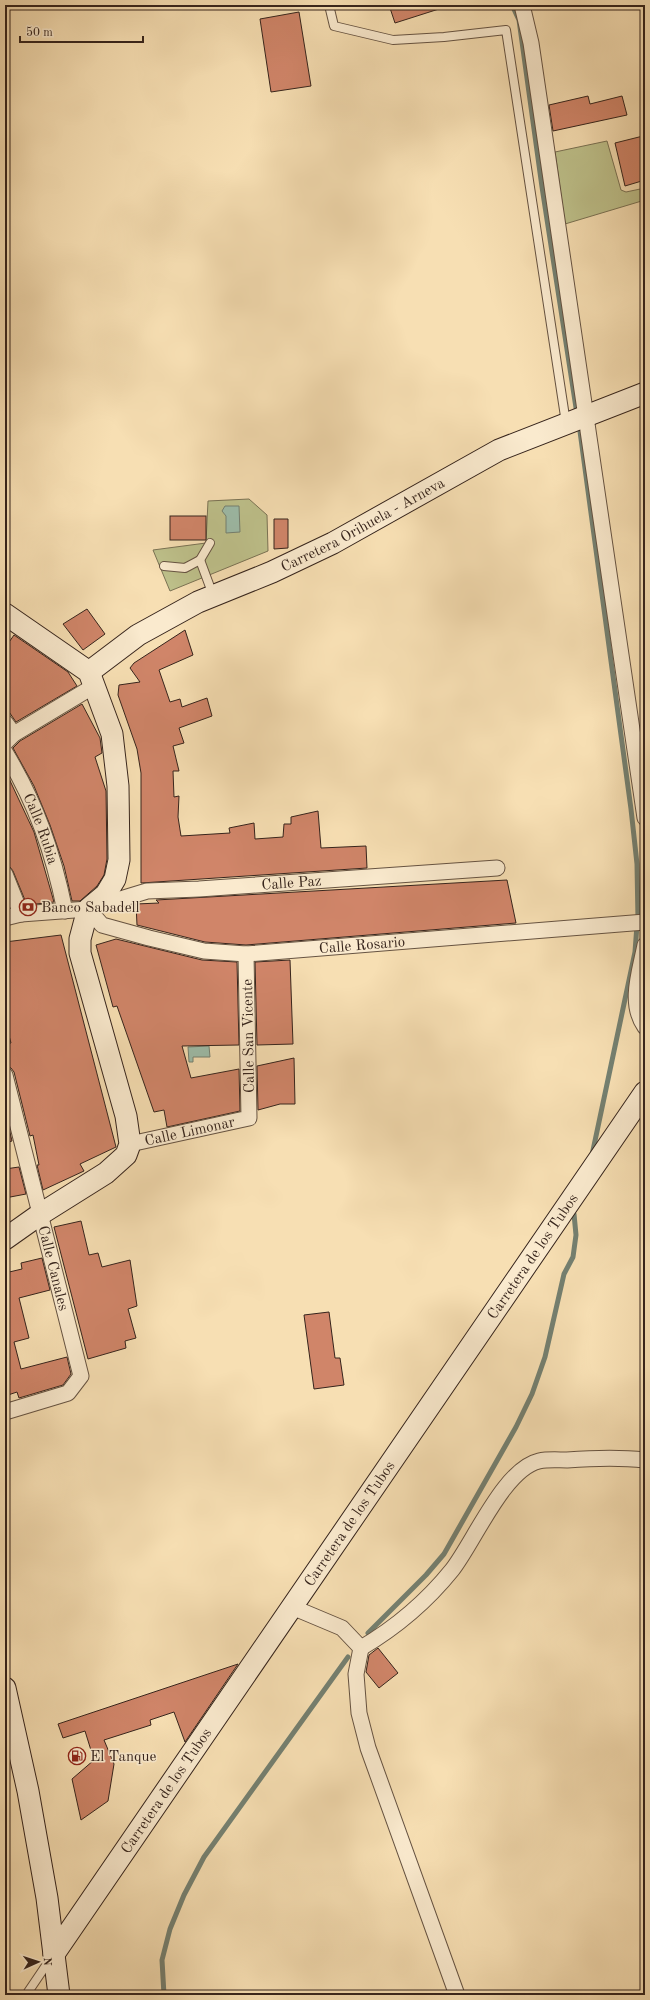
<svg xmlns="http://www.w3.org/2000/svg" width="650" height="2000" viewBox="0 0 650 2000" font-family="'Old Standard TT',serif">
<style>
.green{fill:#bec18b;stroke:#7a7254}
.water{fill:#9dbdaa;stroke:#748071}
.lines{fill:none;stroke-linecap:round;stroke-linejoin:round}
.stream{stroke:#748071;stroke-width:5}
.building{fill:#d08569;stroke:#36241c}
.lane-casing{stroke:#665342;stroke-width:10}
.street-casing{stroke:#665342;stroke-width:17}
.secondary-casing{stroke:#36241c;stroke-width:23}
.lane{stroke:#faeace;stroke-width:8}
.street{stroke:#faeace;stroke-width:15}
.secondary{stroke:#faeace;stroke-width:21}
.labels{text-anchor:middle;stroke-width:3;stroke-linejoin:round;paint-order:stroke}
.street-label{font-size:15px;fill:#36241c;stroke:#faeace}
.poi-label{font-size:15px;fill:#36241c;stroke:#faeace;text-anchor:start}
</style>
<rect width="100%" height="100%" fill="#f7dfb3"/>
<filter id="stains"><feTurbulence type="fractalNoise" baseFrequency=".005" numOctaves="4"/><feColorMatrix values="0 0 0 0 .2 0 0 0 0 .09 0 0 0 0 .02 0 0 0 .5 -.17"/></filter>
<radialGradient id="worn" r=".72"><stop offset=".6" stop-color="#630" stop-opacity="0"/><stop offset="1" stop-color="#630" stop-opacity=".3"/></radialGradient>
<!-- green -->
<g class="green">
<polygon points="607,141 621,190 626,192 645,188 645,200 565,224 555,152"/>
<polygon points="249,499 267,515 268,551 170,591 153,550 206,543 208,501"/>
</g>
<!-- water -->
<g class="water">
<polygon points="225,506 239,506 240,532 226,533 226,516 222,511"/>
<polygon points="209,1046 210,1057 193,1057 193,1062 189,1062 188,1047"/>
</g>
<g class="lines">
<!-- stream -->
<g class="stream">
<polyline points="512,5 519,20 542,187 577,414"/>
<polyline points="579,424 631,809 637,864 638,920"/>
<polyline points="592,1155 635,952 637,925"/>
<polyline points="368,1633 426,1575 444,1554 516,1427 532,1394 545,1357 564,1274 573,1257 576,1235 574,1214"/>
<polyline points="164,1995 162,1960 170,1929 184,1895 204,1857 348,1657"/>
</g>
</g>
<!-- building -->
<g class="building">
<polygon points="389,5 442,5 442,8 395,23"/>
<polygon points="299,12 311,86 271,92 260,19"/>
<polygon points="588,96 590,104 622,96 627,115 553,131 549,105"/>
<polygon points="643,136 645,143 645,180 625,186 615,143"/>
<rect x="170" y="516" width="36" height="24"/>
<polygon points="274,519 288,519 288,548 274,549"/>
<polygon points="87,609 105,634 83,650 63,624"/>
<polygon points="185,630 193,655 159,670 170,702 180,699 182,707 207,698 212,716 179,728 184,743 173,746 179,771 173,771 174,797 179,796 178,817 181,836 230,833 229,828 254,823 255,839 283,837 284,824 291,824 291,817 318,811 321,848 366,846 367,868 141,883 141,773 137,749 118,695 119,685 140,682 130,668 134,663"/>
<polygon points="14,635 68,672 77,686 16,722 5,706 5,648"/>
<polygon points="82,704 100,738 102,753 95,757 106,791 107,859 104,875 97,886 80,901 72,901 64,866 50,825 34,786 13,748 20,741"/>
<polygon points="5,770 34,832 54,902 27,905 13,871 10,867 5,865"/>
<polygon points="507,880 516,923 246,945 205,942 137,925 136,904 159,903 156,900"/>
<polygon points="61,935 116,1147 80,1164 84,1171 43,1190 37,1165 39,1165 33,1135 30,1136 14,1072 11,1068 5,1066 5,1044 11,1043 5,1021 5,942"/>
<polygon points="116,939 202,960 237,962 239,1045 182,1046 191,1078 239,1069 240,1111 167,1127 164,1110 154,1112 117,1006 113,1007 96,945"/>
<polygon points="290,960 293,1044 257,1045 255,962"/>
<polygon points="294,1058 295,1104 280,1104 258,1110 257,1066"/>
<polygon points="5,1112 12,1141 5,1143"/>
<polygon points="19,1167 26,1194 5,1198 5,1169"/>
<polygon points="81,1221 89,1255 98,1253 102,1267 130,1260 137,1306 128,1309 136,1338 125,1341 126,1348 88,1359 54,1227"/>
<polygon points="42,1258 50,1290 19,1298 29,1338 14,1342 21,1369 67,1357 71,1374 63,1385 19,1398 17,1392 5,1396 5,1273 22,1269 21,1263"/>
<polygon points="329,1312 335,1358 340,1358 344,1385 314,1389 304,1315"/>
<polygon points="378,1648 398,1673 379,1688 366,1672 369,1655"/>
<polygon points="238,1664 185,1742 174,1712 150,1720 151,1725 104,1740 114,1764 108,1801 81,1820 72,1779 94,1760 85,1731 63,1738 58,1724"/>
</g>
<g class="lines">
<defs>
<g id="lane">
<polyline points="329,5 334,26 393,40 444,37 506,30 566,423"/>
<polyline points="200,560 210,543"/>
<polyline points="164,566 185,568 200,560 213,595"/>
<polyline points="26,1995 51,1958"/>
</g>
<g id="street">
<polyline points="522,5 531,43 645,818"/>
<polyline points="5,722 14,734"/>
<polyline points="5,743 14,734 94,686"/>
<path id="s1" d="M5,752c31,51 48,100 60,159"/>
<polyline points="5,874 21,914"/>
<path id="s2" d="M88,909l14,16 47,13 55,13 42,3 399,-32"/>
<path id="s3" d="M5,918l16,-4 67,-5 59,-18 52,-2 298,-21"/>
<path d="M645,945c-5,26 -17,58 0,82"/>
<path id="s4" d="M5,1075l76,301 -13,17 -63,19"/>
<path id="s5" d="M130,1144l119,-26 -3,-164"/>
<path d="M292,1607l50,21 19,20c34,-20 66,-47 91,-78 22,-28 52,-101 87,-109 9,-2 19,-1 28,-1 26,-2 51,-3 78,0"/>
<polyline points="361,1648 356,1674 359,1713 368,1748 457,1995"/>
</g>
<g id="secondary">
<polyline points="5,614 89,672 112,734 118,786 119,860 115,879 106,894 88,909 80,939 80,953 126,1116 130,1144 126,1155 106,1173 39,1215 5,1239"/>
<path id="s6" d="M89,672l49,-37 60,-33 74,-30 61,-29 166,-93 146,-57"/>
<polyline points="5,1688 28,1791 47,1898 59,1995"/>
<path id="s7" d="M54,1954l591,-862"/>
</g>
</defs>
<!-- lane casing -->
<use href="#lane" class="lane-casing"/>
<!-- street casing -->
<use href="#street" class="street-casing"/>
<!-- secondary casing -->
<use href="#secondary" class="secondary-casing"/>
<!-- lane -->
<use href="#lane" class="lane"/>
<!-- street -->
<use href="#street" class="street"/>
<!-- secondary -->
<use href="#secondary" class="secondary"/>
</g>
<!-- icons -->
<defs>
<symbol id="bank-ring" viewBox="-11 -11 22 22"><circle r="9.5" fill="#faeace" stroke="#8f2418" stroke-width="1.5"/><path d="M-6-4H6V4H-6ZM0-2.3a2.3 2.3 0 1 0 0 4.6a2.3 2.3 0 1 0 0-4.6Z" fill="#8f2418"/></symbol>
<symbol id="fuel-ring" viewBox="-11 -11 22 22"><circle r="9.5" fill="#faeace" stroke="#8f2418" stroke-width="1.5"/><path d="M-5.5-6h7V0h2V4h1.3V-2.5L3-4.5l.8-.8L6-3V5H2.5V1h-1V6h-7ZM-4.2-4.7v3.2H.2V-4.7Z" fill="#8f2418"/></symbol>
</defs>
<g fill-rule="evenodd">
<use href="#bank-ring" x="18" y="897" width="20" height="20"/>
<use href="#fuel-ring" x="67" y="1746" width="20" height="20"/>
</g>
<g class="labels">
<!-- street labels -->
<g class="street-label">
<text dy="5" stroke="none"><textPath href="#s6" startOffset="312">Carretera Orihuela - Arneva</textPath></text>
<text dy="5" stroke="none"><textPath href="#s1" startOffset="85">Calle Rubia</textPath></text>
<text dy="5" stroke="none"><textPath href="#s3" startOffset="290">Calle Paz</textPath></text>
<text dy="5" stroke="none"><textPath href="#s2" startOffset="285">Calle Rosario</textPath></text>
<text transform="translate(248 1036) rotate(-91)" y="5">Calle San Vicente</text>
<text dy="5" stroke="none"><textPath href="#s5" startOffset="61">Calle Limonar</textPath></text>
<text dy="5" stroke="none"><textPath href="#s7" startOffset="846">Carretera de los Tubos</textPath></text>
<text dy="5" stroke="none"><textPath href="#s4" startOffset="199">Calle Canales</textPath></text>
<text dy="5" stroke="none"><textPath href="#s7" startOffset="522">Carretera de los Tubos</textPath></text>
<text dy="5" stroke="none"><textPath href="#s7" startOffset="198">Carretera de los Tubos</textPath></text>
</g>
<!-- poi labels -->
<g class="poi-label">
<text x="41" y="912">Banco Sabadell</text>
<text x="90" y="1761">El Tanque</text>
</g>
</g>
<!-- margin -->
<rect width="650" height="2000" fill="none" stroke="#f7dfb3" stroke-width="20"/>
<rect x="6" y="6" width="638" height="1988" fill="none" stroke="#36241c" stroke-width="2"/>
<rect x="10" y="10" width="630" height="1980" fill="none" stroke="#36241c"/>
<!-- north arrow -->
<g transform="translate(38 1962) rotate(87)" stroke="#faeace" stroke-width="3" paint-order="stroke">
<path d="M0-3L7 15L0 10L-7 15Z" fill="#36241c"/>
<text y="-6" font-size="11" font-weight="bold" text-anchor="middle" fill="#36241c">N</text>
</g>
<!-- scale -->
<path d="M20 36v6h123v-6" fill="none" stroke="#36241c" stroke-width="2"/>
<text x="26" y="36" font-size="12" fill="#36241c" stroke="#faeace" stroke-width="3" paint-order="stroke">50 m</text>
<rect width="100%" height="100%" filter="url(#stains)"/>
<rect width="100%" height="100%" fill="url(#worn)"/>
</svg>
